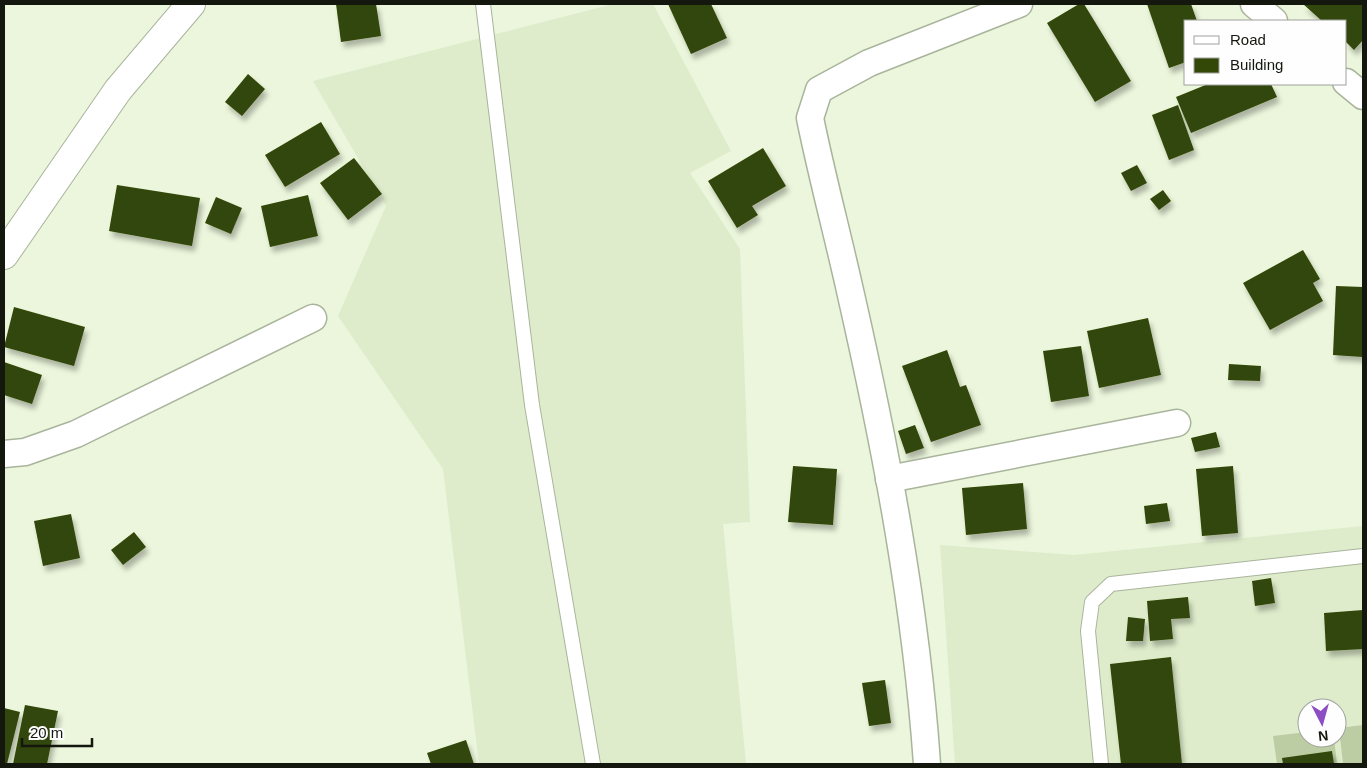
<svg xmlns="http://www.w3.org/2000/svg" width="1367" height="768" viewBox="0 0 1367 768" font-family="Helvetica,sans-serif">
<style>
.built{fill:#deeccb;fill-rule:evenodd}
.green{fill:#bccda4}
.building{fill:#334707;filter:url(#shadow)}
.lines{fill:none;stroke-linecap:round;stroke-linejoin:round}
.lane-casing{stroke:#a9b49c;stroke-width:16}
.street-casing{stroke:#a9b49c;stroke-width:29}
.secondary-casing{stroke:#a9b49c;stroke-width:30}
.lane{stroke:#fff;stroke-width:14}
.street{stroke:#fff;stroke-width:26}
.secondary{stroke:#fff;stroke-width:28}
</style>
<defs>
<filter id="shadow"><feDropShadow dx="3" dy="5.5" stdDeviation="2.5" flood-color="#0004"/></filter>
</defs>
<rect width="100%" height="100%" fill="#ebf6dc"/>
<!-- built -->
<g class="built">
<polygon points="613,4 653,4 731,151 690,173 740,249 750,522 723,524 746,764 479,764 443,469 338,316 386,206 313,81"/>
<path d="M1363,526v238h-408l-15,-219 134,10zM1307,708h30v30h-30z"/>
</g>
<!-- green -->
<g class="green">
<polygon points="1363,725 1363,764 1343,764 1339,728"/>
<polygon points="1307,732 1307,738 1334,738 1337,764 1277,764 1273,736"/>
</g>
<!-- building -->
<g class="building">
<polygon points="336,4 376,4 381,36 341,42"/>
<polygon points="668,4 711,4 727,38 691,54"/>
<polygon points="1079,4 1084,4 1131,81 1095,102 1047,23"/>
<polygon points="1147,4 1191,4 1197,21 1186,21 1186,62 1169,68"/>
<polygon points="1303,4 1363,4 1363,40 1354,50 1346,42 1346,21 1322,21"/>
<polygon points="248,74 265,89 242,116 225,102"/>
<polygon points="1208,84 1271,84 1277,97 1191,133 1176,97"/>
<polygon points="1178,105 1194,150 1169,160 1152,115"/>
<polygon points="321,122 340,154 285,187 265,155"/>
<polygon points="763,148 786,186 752,206 758,215 737,228 708,181"/>
<polygon points="354,158 382,194 348,220 320,183"/>
<polygon points="1137,165 1147,183 1131,191 1121,173"/>
<polygon points="117,185 200,198 192,246 109,231"/>
<polygon points="1163,190 1171,201 1159,210 1150,199"/>
<polygon points="308,195 318,236 270,247 261,206"/>
<polygon points="216,197 242,208 231,234 205,223"/>
<polygon points="1303,250 1320,279 1313,283 1323,301 1270,330 1243,283"/>
<polygon points="1336,286 1363,287 1363,357 1333,355"/>
<polygon points="14,307 85,327 74,366 4,347"/>
<polygon points="1148,318 1161,375 1099,388 1087,331"/>
<polygon points="1081,346 1089,396 1051,402 1043,351"/>
<polygon points="947,350 960,387 966,385 981,425 931,442 902,366"/>
<polygon points="4,362 42,375 32,404 4,395"/>
<polygon points="1229,364 1261,366 1260,381 1228,380"/>
<polygon points="915,425 924,448 906,454 898,431"/>
<polygon points="1216,432 1220,447 1195,452 1191,438"/>
<polygon points="793,466 837,469 833,525 788,522"/>
<polygon points="1233,466 1238,533 1202,536 1196,469"/>
<polygon points="1023,483 1027,529 966,535 962,488"/>
<polygon points="1167,503 1170,521 1146,524 1144,506"/>
<polygon points="71,514 80,558 43,566 34,521"/>
<polygon points="134,532 146,547 123,565 111,550"/>
<polygon points="1271,578 1275,603 1255,606 1252,581"/>
<polygon points="1188,597 1190,618 1171,619 1173,639 1150,641 1147,601"/>
<polygon points="1363,610 1363,649 1326,651 1324,613"/>
<polygon points="1128,617 1145,619 1143,641 1126,641"/>
<polygon points="1171,657 1182,764 1121,764 1110,664"/>
<polygon points="885,680 891,723 869,726 862,683"/>
<polygon points="25,705 58,711 47,764 13,764"/>
<polygon points="4,708 20,712 7,764 4,764"/>
<polygon points="466,740 474,764 431,764 427,753"/>
<polygon points="1332,751 1334,764 1283,764 1282,758"/>
</g>
<g class="lines">
<defs>
<g id="lane">
<polyline points="483,4 532,405 593,764"/>
<polyline points="1101,764 1088,631 1092,602 1111,584 1363,556"/>
</g>
<g id="street">
<polyline points="1254,4 1274,21"/>
<polyline points="1346,82 1363,96"/>
<polyline points="4,454 25,452 76,434 313,318"/>
<polyline points="889,479 1177,423"/>
<path d="M927,764c-11,-158 -41,-315 -76,-469 -13,-59 -29,-118 -41,-177l9,-28 50,-27 150,-59"/>
</g>
<polyline id="secondary" points="4,255 118,90 191,4"/>
</defs>
<!-- lane casing -->
<use href="#lane" class="lane-casing"/>
<!-- street casing -->
<use href="#street" class="street-casing"/>
<!-- secondary casing -->
<use href="#secondary" class="secondary-casing"/>
<!-- lane -->
<use href="#lane" class="lane"/>
<!-- street -->
<use href="#street" class="street"/>
<!-- secondary -->
<use href="#secondary" class="secondary"/>
</g>
<!-- border -->
<rect width="1367" height="768" fill="none" stroke="#14170e" stroke-width="10"/>
<!-- legend -->
<rect x="1184" y="20" width="162" height="65" fill="#fefefe" stroke="#a0a29e"/>
<rect x="1194" y="36" width="25" height="8" fill="#ffffff" stroke="#a0a29e"/>
<text x="1230" y="45" font-size="15" fill="#14170e">Road</text>
<rect x="1194" y="58" width="25" height="15" fill="#334707" stroke="#a0a29e"/>
<text x="1230" y="70" font-size="15" fill="#14170e">Building</text>
<!-- north arrow -->
<g transform="translate(1322 723) rotate(174)"><circle r="24" fill="#fefefe" stroke="#a0a29e"/>
<path d="M0-4L9 19L0 12L-9 19Z" fill="#8d4ec3"/>
<text y="-8" font-size="14" font-weight="bold" text-anchor="middle" fill="#14170e">N</text>
</g>
<!-- scale -->
<path d="M22 738v8h70v-8" fill="none" stroke="#14170e" stroke-width="2.5"/>
<text x="30" y="738" font-size="15" fill="#14170e" stroke="#fefefe" stroke-width="4" paint-order="stroke">20 m</text>
</svg>
